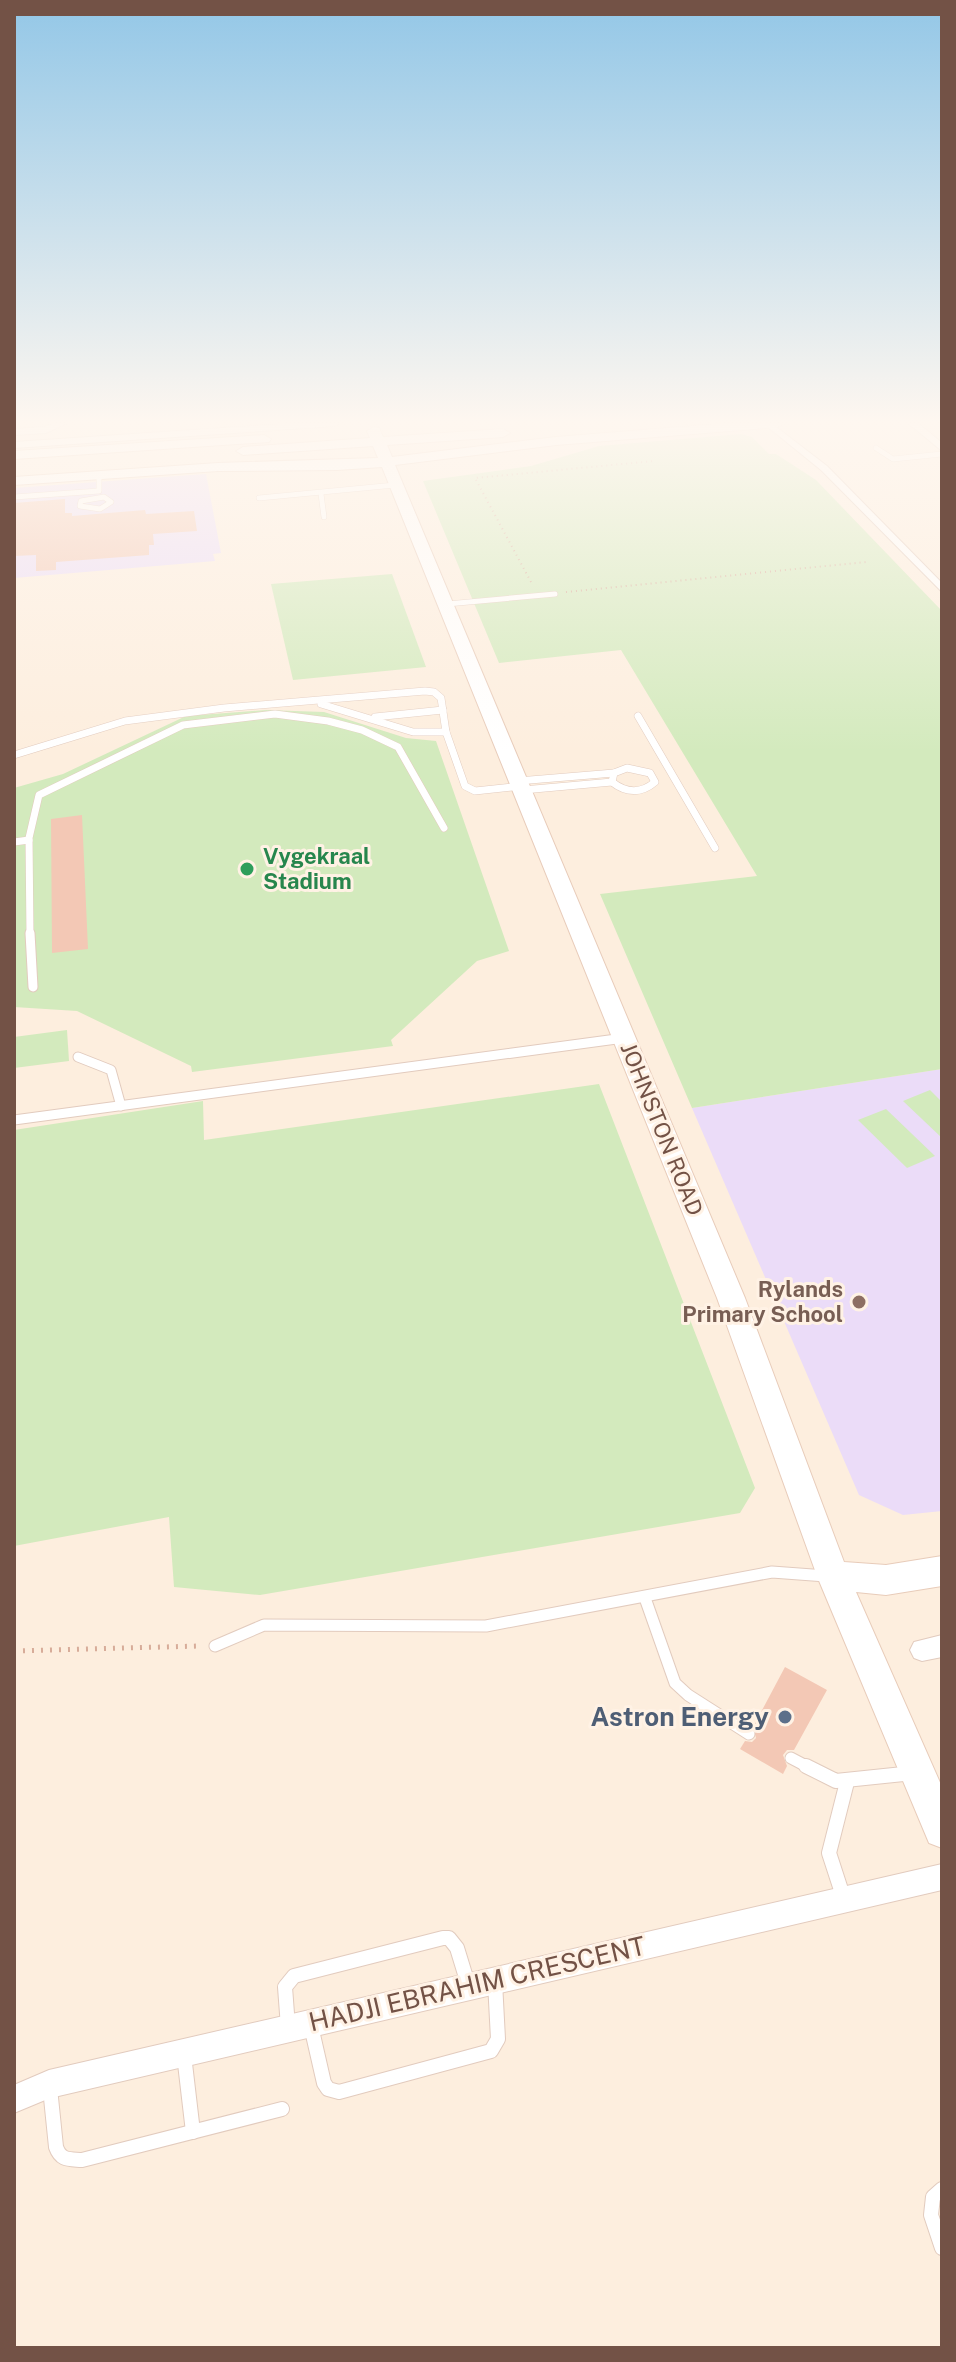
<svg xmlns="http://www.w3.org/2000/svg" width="956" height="2362" viewBox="0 0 956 2362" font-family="'Public Sans',sans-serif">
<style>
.education{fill:#ebdcf8}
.green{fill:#d3eabd}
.building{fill:#f3c8b5}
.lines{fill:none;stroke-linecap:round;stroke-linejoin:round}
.lane-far4-casing{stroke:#e2cbbe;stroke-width:6}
.lane-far3-casing{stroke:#e2cbbe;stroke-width:8}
.lane-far2-casing{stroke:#e2cbbe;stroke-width:11}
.lane-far1-casing{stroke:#e2cbbe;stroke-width:13}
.lane-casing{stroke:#e2cbbe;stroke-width:16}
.street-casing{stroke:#e2cbbe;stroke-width:2}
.secondary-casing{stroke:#e8ccba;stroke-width:2}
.path-far1{stroke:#d7ac99;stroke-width:2;stroke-dasharray:1 4;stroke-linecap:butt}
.path{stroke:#d7ac99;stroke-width:5;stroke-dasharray:2 7;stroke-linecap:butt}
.lane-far4{stroke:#fff;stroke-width:5}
.lane-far3{stroke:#fff;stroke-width:7}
.lane-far2{stroke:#fff;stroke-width:9}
.lane-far1{stroke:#fff;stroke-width:11}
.lane{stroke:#fff;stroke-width:14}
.street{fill:#fff;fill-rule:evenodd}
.secondary{fill:#fff;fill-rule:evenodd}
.leisure-dot{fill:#2e9e5b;stroke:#fff2e5;stroke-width:3}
.education-dot{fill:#8d6e63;stroke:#fff2e5;stroke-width:3}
.service-dot{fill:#5c6f8a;stroke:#fff2e5;stroke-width:3}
.labels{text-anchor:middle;stroke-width:6;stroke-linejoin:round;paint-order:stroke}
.leisure-label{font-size:22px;font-weight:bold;fill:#27864d;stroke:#fff2e5;text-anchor:start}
.street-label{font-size:22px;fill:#735246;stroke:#fff2e5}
.education-label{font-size:22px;font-weight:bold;fill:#785e54;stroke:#fff2e5;text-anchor:end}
.near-service-label{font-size:26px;font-weight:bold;fill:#4e5e75;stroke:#fff2e5;text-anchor:end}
.near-street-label{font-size:26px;fill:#735246;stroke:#fff2e5}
</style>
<rect width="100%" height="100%" fill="#fdeede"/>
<!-- education -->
<g class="education">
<polygon points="206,474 221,553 213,554 215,561 14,578 14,488"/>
<polygon points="942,1069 942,1511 903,1515 859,1495 692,1108"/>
</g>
<!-- green -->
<g class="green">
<polygon points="741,434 752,437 769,454 776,454 816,480 942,611 942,1069 692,1108 600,894 757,876 621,650 499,663 423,481 531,466 599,446"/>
<polygon points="392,574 426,667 293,680 271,584"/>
<polygon points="266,710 324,712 406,738 436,741 509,951 477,961 391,1040 393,1046 192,1072 191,1066 77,1011 14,1007 14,788 63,774 186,716"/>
<polygon points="67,1030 69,1061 14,1068 14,1037"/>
<polygon points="599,1084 755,1488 740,1513 260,1595 174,1587 169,1517 14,1546 14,1130 203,1101 204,1140"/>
<polygon points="930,1090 942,1102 942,1138 903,1101"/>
<polygon points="886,1109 935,1156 907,1168 858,1120"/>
</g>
<!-- building -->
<g class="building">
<polygon points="65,499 65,513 72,513 72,516 145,510 146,514 194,511 197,531 153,534 154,545 149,545 149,555 56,562 56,570 36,571 36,555 14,556 14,503"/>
<polygon points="82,815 88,949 52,953 51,819"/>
<polygon points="785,1667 827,1690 794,1750 787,1750 783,1755 787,1766 783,1774 740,1749 745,1741 752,1742 756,1738 753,1727"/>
</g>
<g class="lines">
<defs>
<g id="lane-far4">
<polyline points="876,448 893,459 942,454"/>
<polyline points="321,494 324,517"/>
<polyline points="14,497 99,491 99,475"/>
<polygon points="104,497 111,502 100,509 80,506 81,501"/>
<polyline points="259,498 395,485"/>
<polyline points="447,604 555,594"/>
</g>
<g id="lane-far3">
<polyline points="321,704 413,732 446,732"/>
<polyline points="638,716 715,848"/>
<polyline points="375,717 443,710"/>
<polyline points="14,755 125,721 224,708 425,691 434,692 441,698 446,732 465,786 475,791 521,786"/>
<path d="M627,768l23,5 5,9c-14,12 -29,11 -43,0l2,-9z"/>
<polyline points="518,781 614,773"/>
<polyline points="523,790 612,782"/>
<polyline points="14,842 29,840"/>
<polyline points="30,935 29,838 39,795 183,725 275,714 328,721 362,730 398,747 444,828"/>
</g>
<g id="lane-far2">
<polyline points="30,933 33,987"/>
<polyline points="78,1057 111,1070 121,1106"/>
<polyline points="14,1120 624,1038"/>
</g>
<g id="lane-far1">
<polyline points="645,1598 675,1683 688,1695 749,1734"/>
<polyline points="215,1646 264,1625 486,1626 772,1572 826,1576"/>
<polyline points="791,1758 810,1768"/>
</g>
<g id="lane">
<polyline points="806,1766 836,1781 913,1773"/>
<polyline points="843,1896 829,1853 847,1782"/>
<polyline points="311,2026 324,2083 328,2089 339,2092 491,2051 498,2039 495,1982"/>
<polyline points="288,2027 285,1987 294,1976 443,1938 449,1938 457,1948 468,1984"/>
<polyline points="184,2055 193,2132"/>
<path d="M50,2088l6,59c5,14 13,12 26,13l200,-51"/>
<polyline points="942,2189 933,2197 931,2215 942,2248"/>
</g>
<g id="street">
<polygon points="55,423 67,423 46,433 14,435 14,429 44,427"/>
<polygon points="297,423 340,423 335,426 14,448 14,442"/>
<polygon points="763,423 771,423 827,466 942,583 942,592 821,470"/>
<polygon points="908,423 918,423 942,443 942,451"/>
<polygon points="942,1635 942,1657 922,1661 914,1658 910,1650 914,1642"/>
<polygon points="942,1864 942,1890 50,2098 14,2113 14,2085 49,2070"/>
</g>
<g id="secondary">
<polygon points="730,423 785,423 778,427 556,445 395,465 745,1298 844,1562 886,1565 942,1556 942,1586 886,1595 856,1592 942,1787 942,1848 929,1843 817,1576 717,1298 382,467 337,470 218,471 14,485 14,477 218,463 378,458 373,446 243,455 236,451 243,447 370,438 367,431 374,427 379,428 383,437 503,429 510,433 503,437 387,445 392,457 556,437"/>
<polygon points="264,435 271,439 269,442 14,459 14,451"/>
</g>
</defs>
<!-- lane-far4 casing -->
<use href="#lane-far4" class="lane-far4-casing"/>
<!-- lane-far3 casing -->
<use href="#lane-far3" class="lane-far3-casing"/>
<!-- lane-far2 casing -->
<use href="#lane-far2" class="lane-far2-casing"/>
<!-- lane-far1 casing -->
<use href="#lane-far1" class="lane-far1-casing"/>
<!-- lane casing -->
<use href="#lane" class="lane-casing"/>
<!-- street casing -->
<use href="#street" class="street-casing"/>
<!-- secondary casing -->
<use href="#secondary" class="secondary-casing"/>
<!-- path-far1 -->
<g class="path-far1">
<polyline points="531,582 475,478 654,461"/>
<polyline points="566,592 866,562"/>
</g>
<!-- path -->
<polyline class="path" points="14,1651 200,1646"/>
<!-- lane-far4 -->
<use href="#lane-far4" class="lane-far4"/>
<!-- lane-far3 -->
<use href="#lane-far3" class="lane-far3"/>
<!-- lane-far2 -->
<use href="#lane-far2" class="lane-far2"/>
<!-- lane-far1 -->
<use href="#lane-far1" class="lane-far1"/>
<!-- lane -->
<use href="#lane" class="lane"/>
<!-- street -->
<use href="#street" class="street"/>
<!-- secondary -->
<use href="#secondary" class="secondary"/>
</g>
<!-- sky -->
<linearGradient id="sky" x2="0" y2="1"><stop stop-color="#93c7e7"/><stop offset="0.56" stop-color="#fef7f0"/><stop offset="1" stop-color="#fef7f0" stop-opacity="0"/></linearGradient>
<rect width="956" height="753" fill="url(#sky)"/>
<!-- markers -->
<circle class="leisure-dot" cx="247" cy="869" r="8"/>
<circle class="education-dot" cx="859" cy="1302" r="8"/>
<circle class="service-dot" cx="785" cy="1717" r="8"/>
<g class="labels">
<!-- leisure labels -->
<g class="leisure-label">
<text x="263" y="864">Vygekraal<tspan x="263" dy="25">Stadium</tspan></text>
</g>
<!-- street labels -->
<g class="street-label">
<text transform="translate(662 1129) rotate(68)" y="8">JOHNSTON ROAD</text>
</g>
<!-- education labels -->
<g class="education-label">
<text x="843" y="1297">Rylands<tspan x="843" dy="25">Primary School</tspan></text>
</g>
<!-- near-service labels -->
<g class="near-service-label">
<text x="769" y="1726">Astron Energy</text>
</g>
<!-- near-street labels -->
<g class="near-street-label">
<text transform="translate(477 1984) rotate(-13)" y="9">HADJI EBRAHIM CRESCENT</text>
</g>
</g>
<!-- border -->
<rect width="956" height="2362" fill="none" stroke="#735246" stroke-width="32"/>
</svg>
